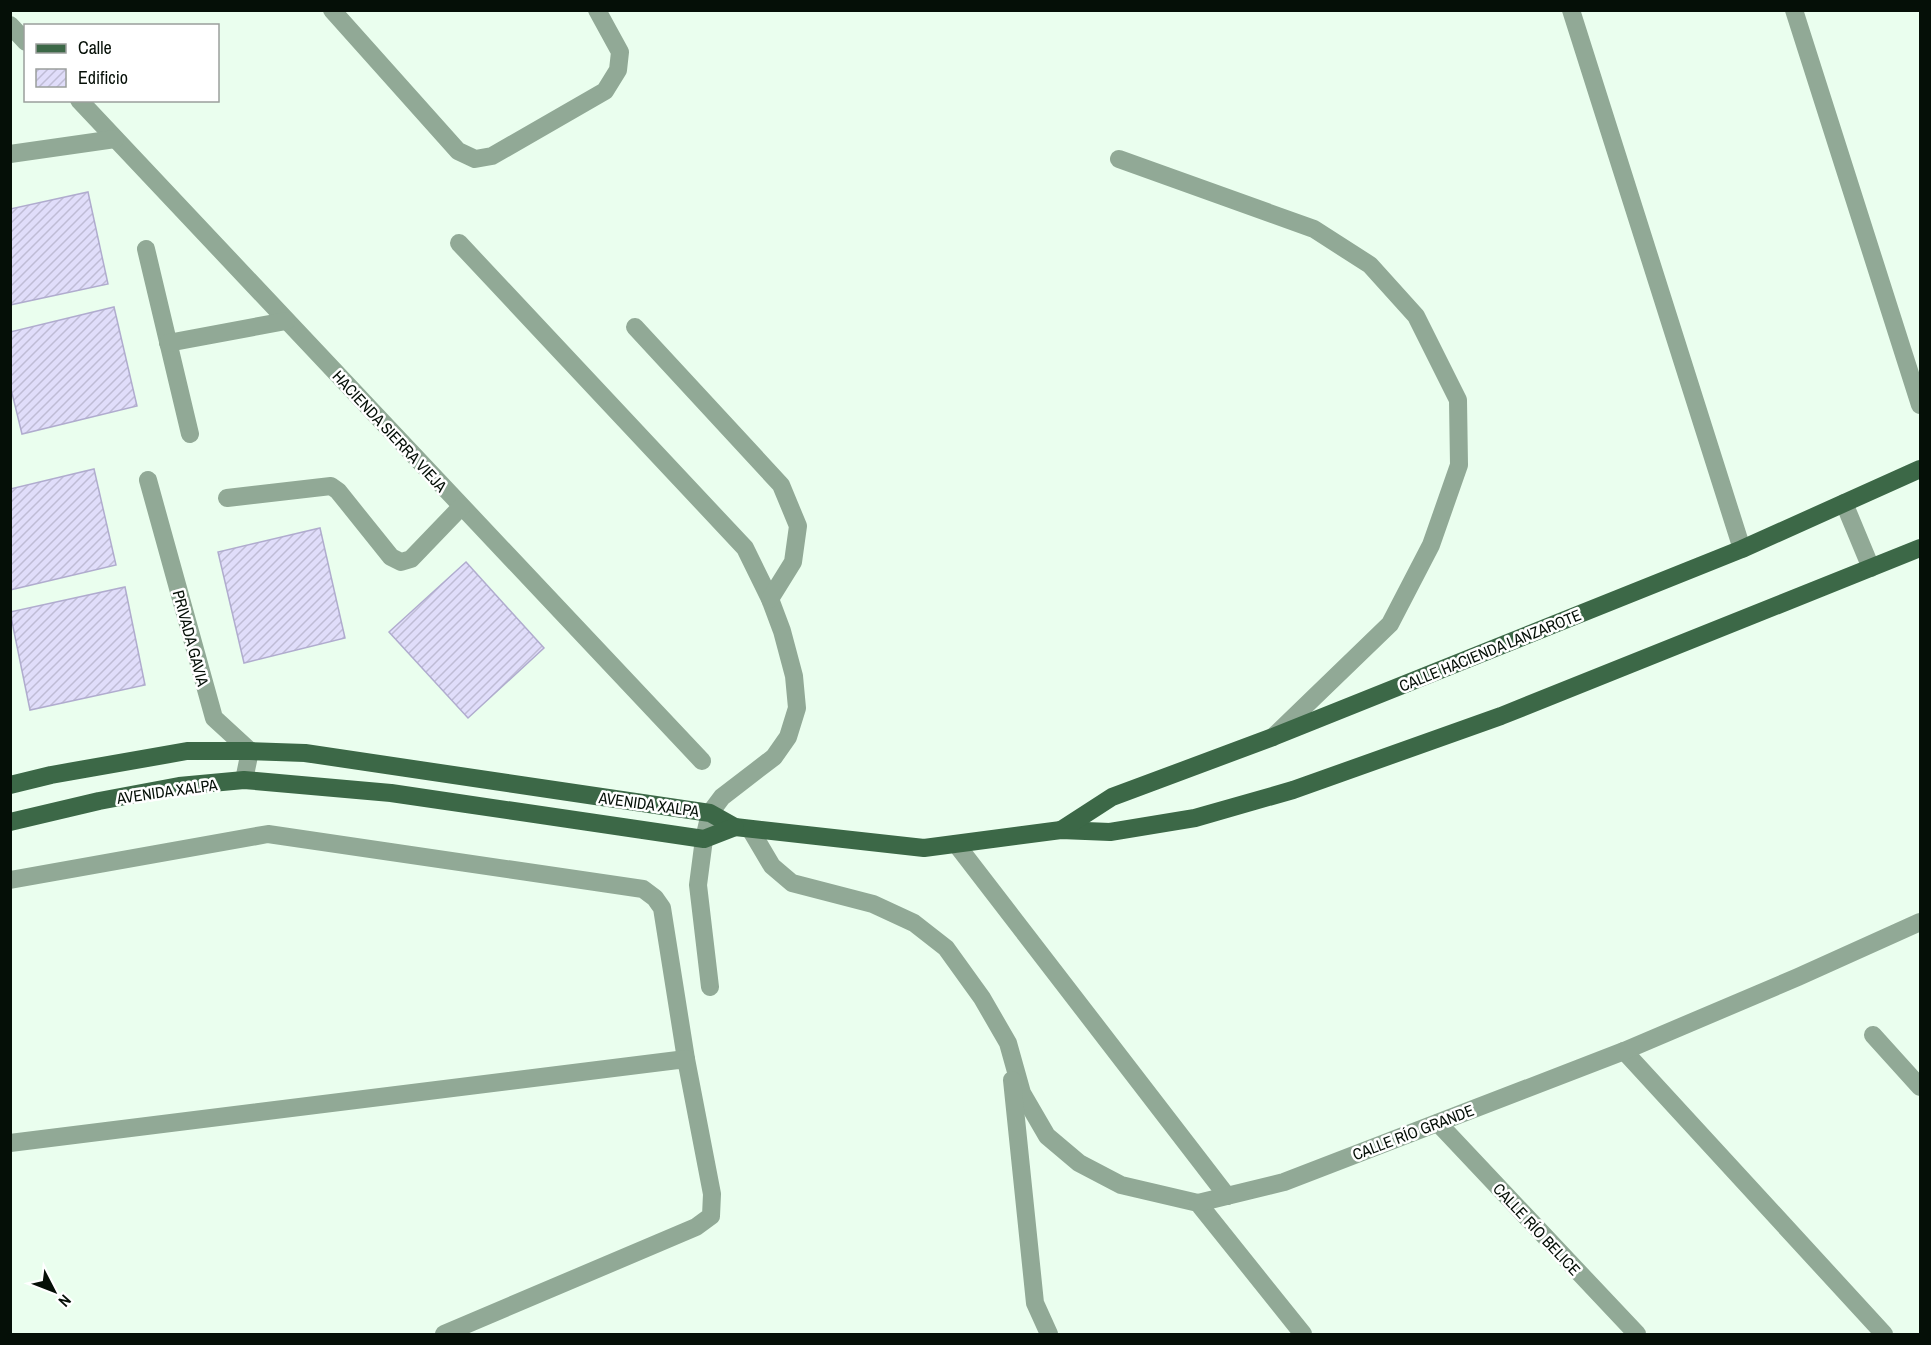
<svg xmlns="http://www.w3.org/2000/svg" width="1931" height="1345" viewBox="0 0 1931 1345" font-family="'Archivo Narrow',sans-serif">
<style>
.building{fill:url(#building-hatch);stroke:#b0acce;stroke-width:1.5}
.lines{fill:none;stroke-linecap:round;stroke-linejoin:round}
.minor{stroke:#91a996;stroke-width:18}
.major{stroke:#3c6847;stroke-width:18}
.labels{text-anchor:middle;stroke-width:5;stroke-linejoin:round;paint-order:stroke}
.street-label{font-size:16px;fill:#050f07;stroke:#fff}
</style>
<defs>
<pattern id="building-hatch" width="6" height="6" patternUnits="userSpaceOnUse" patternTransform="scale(1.5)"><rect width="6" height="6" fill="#e0ddfa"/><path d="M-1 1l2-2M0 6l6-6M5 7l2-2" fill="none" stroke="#bfbcd5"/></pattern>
</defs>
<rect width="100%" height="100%" fill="#eafeee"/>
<!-- building -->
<g class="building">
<polygon points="88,192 108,284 10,305 10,209"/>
<polygon points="114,307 137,406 22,434 10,385 10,332"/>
<polygon points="94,469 116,565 10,590 10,489"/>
<polygon points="320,528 345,638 244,663 218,552"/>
<polygon points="466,562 544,648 468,718 389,632"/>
<polygon points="125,587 145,685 30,710 10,612"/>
</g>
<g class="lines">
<!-- minor -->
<g class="minor">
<polyline points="332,10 458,151 475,159 492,156 605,91 618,70 620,52 597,10"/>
<polyline points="1571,10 1742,549"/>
<polyline points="1794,10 1920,405"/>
<polyline points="10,25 26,42"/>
<polyline points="79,100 702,761"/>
<polyline points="10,154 115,139"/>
<polyline points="1119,159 1314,229 1370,265 1416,316 1458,400 1459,465 1431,545 1390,624 1273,737"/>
<polyline points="459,243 745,548 770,599 782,631 794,676 797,708 788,737 774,757 722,797 710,813 704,839 698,885 710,987"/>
<polyline points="146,249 190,434"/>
<polyline points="635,327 781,485 798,526 793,562 770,599"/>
<polyline points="168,343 286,321"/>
<polyline points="148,480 214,718 250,751 244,780"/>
<polyline points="227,498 331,486 338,491 391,557 401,562 411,559 461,507"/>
<polyline points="1844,503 1871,568"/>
<polyline points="750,829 772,866 792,883 873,904 914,923 946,948 982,998 1008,1043 1022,1093 1047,1136 1079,1163 1121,1185 1198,1203 1303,1334"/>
<polyline points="956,844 1227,1196"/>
<polyline points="10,880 268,834 643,889 655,898 662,908 686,1059"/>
<polyline points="1873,1035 1920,1087"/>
<polyline points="1624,1051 1884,1334"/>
<polyline points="1012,1080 1035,1303 1049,1334"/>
<polyline points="1438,1123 1637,1334"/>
<polyline points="10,1143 686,1059 712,1194 711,1216 696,1227 444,1334"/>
<polyline points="1198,1203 1284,1182 1624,1051 1798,977 1920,922"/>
</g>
<!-- major -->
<g class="major">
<polyline points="10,785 51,775 187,751 250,751 305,753 710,813 735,827 924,848 1061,830 1110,832 1195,818 1293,790 1501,716 1920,548"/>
<polyline points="10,822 99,801 179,786 244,780 391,793 704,839 735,827"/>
<polyline points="1061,830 1112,797 1273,737 1742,549 1920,469"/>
</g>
</g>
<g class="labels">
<!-- street labels -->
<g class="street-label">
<text transform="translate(390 431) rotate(47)" y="6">HACIENDA SIERRA VIEJA</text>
<text transform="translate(191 638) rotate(75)" y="6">PRIVADA GAVIA</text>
<text transform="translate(1490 650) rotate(-22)" y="6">CALLE HACIENDA LANZAROTE</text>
<text transform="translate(167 791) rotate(-8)" y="6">AVENIDA XALPA</text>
<text transform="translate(649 804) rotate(8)" y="6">AVENIDA XALPA</text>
<text transform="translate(1413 1132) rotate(-21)" y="6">CALLE RÍO GRANDE</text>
<text transform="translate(1537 1229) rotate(47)" y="6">CALLE RÍO BELICE</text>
</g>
</g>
<!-- border -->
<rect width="1931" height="1345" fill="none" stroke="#050f07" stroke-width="24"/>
<!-- legend -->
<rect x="24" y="24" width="195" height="78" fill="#ffffff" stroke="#9b9f9c" stroke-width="1.5"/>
<rect x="36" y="44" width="30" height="9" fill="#3c6847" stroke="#9b9f9c" stroke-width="1.5"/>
<text x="78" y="54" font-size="18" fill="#050f07">Calle</text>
<rect x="36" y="69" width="30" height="18" fill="url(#building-hatch)" stroke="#9b9f9c" stroke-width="1.5"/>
<text x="78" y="84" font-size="18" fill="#050f07">Edificio</text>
<!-- north arrow -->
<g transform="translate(54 1291) rotate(132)" stroke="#ffffff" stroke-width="4.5" paint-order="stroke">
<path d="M0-4.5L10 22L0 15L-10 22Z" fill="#050f07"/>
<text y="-9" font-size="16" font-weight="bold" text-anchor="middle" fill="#050f07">N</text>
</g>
</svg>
